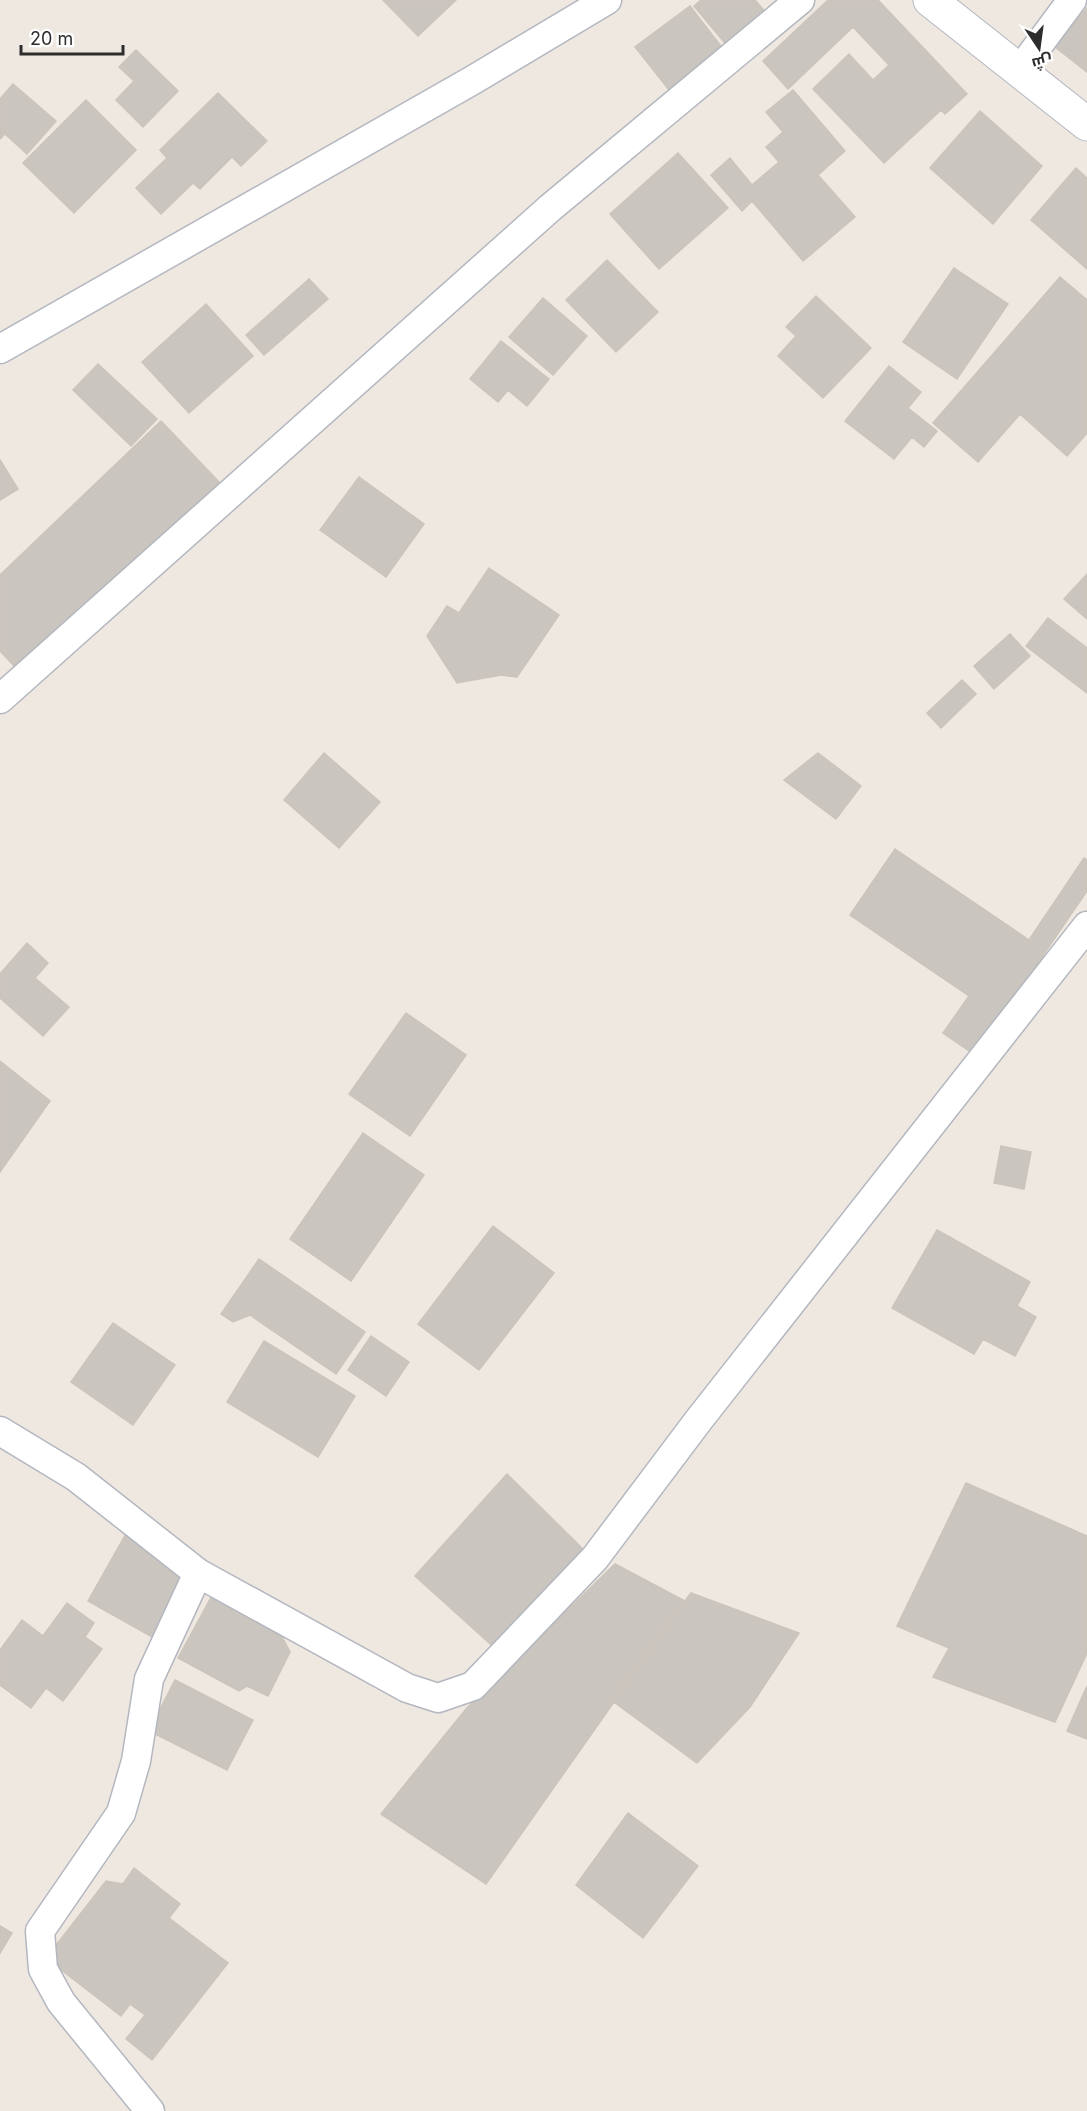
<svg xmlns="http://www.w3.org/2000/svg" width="1087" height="2111" font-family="Inter,Cairo,sans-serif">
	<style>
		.building { fill: #cac6bf; stroke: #cac4ba; stroke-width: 1.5 }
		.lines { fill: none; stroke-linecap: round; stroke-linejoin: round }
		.minor-casing { stroke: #b4b7c0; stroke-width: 31 }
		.tertiary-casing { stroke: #b4b7c0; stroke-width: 35 }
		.minor { stroke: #fff; stroke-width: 28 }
		.tertiary { stroke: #fff; stroke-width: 33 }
	</style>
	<rect width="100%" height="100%" fill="#eee8e1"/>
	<!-- building -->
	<path class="building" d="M383,0H456L418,36Z
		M701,0H755L768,15L729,48L694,6Z
		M828,0H878L967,94L945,114L941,110L884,163L813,89L849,54L873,80L889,65L853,27L788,89L763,61Z
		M690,6L727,54L673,95L635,47Z
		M1087,8V72L1055,47Z
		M136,50L178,91L143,127L116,100L134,81L119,67Z
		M13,84L56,121L27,154L5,134L0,139V99Z
		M793,90L845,151L818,175L855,217L803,261L752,201L742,211L711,175L730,158L752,185L779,162L766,147L783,132L766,112Z
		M218,93L267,141L241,166L232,157L200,189L193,183L161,214L136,188L167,158L160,150Z
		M86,100L136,150L74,213L23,163Z
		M980,111L1042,166L993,224L930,168Z
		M678,153L728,208L659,269L610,214Z
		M1076,168L1087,178V269L1031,220Z
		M607,260L658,312L616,352L566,300Z
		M954,268L1008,304L957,379L903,342Z
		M1060,277L1087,300V433L1067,456L1020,414L978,462L933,423Z
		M309,279L328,299L264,355L246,335Z
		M816,296L871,348L823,398L778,356L796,336L786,327Z
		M543,298L587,336L553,375L509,337Z
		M206,304L253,356L189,413L142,362Z
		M501,341L549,379L527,406L508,390L498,402L470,379Z
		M98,364L157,419L131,446L73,390Z
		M889,366L921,392L908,408L937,431L924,447L912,437L894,459L845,421Z
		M161,421L219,482L20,672L0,651V575Z
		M0,460L18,489L0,500Z
		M359,477L424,524L386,577L320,530Z
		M489,568L559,615L517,677L501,675L457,683L427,636L447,606L459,613Z
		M1087,574V619L1064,599Z
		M1048,618L1087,648V693L1026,646Z
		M1010,634L1030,656L994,689L974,666Z
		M962,680L976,694L941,728L927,713Z
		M324,753L380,802L339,848L284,800Z
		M818,753L861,786L836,819L784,780Z
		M895,849L1029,940L1084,858L1087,860V891L975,1055L943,1033L969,996L850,915Z
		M27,943L48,963L35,978L69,1007L43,1036L0,998V974Z
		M406,1013L466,1055L410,1136L349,1094Z
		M0,1061L50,1101L0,1172Z
		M363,1133L424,1175L351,1281L290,1239Z
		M1001,1146L1031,1152L1024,1189L994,1183Z
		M493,1226L554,1273L479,1370L418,1324Z
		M937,1230L1030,1282L1017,1306L1036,1317L1015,1356L983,1339L974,1354L892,1308Z
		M259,1259L365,1332L336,1374L250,1315L233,1322L221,1314Z
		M113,1323L175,1365L133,1425L71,1382Z
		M371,1336L409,1362L386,1396L348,1370Z
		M264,1341L355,1396L318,1457L227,1402Z
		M507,1474L590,1556L498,1651L415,1576Z
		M966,1483L1087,1536V1653L1055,1722L933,1677L949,1648L897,1626Z
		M127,1532L193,1569L154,1638L88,1601Z
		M615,1564L685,1601L486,1884L381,1814L466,1709Z
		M691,1593L799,1633L750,1707L697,1763L610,1699Z
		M213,1594L278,1629L290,1652L268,1696L247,1686L239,1691L178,1658Z
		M67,1603L94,1623L85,1637L102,1649L63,1701L46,1688L31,1708L0,1685V1650L22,1620L43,1636Z
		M175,1680L253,1720L227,1770L149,1731Z
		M1087,1686V1739L1067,1731Z
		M628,1813L698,1866L643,1938L576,1885Z
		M134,1868L180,1904L169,1918L228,1963L152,2060L126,2039L145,2015L130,2004L121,2016L46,1958L106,1881L123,1884Z
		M0,1926L12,1933L0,1953Z"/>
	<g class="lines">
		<!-- minor casing -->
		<g class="minor-casing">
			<path id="minor" d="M1020,70L1072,0
				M0,349L473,80L607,0
				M0,699L550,208L800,0
				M0,1431L76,1477L198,1573L407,1688L438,1698L473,1686L595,1558L698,1421L1087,926
				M150,2111L61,2002L43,1969L40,1931L121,1813L136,1761L149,1679L198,1573"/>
		</g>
		<!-- tertiary casing -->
		<g class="tertiary-casing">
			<path id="tertiary" d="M930,0L1087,124"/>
		</g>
		<!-- minor -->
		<use href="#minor" class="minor"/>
		<!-- tertiary -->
		<use href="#tertiary" class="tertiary"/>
	</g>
	<!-- north arrow -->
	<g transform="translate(1039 48) rotate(167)" stroke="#ffffff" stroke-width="4.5" paint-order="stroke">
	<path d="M0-4.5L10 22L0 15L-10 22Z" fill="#2d2d2d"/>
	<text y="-9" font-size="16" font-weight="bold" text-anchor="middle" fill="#2d2d2d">ش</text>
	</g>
	<!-- scale -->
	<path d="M21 45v9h102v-9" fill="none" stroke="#2d2d2d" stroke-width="3"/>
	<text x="30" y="45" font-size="18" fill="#2d2d2d" stroke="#ffffff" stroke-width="4.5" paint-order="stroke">20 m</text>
</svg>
